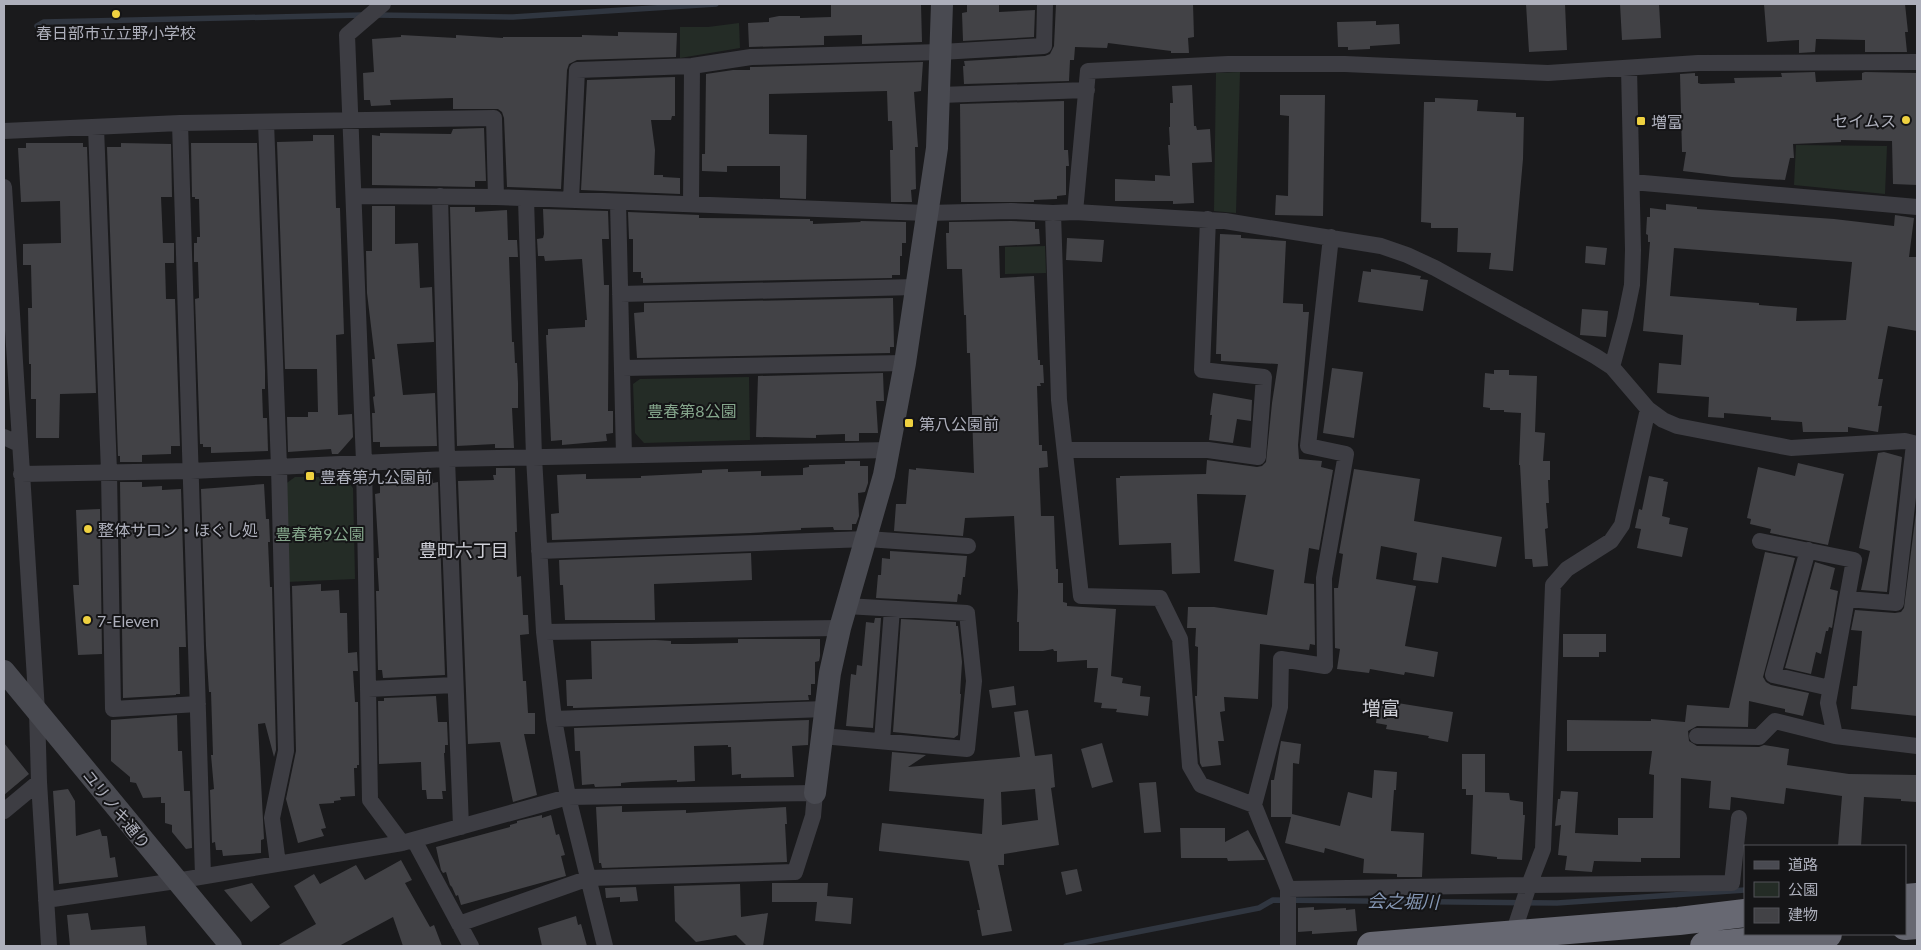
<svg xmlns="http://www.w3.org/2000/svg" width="1921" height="950" font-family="Lato,'Noto Sans JP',sans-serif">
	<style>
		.green { fill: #242c26 }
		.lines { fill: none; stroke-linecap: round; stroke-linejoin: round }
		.stream { stroke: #303640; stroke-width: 5.5 }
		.building { fill: #424246; fill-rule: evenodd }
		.street { stroke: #3d3d43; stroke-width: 16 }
		.secondary { stroke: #494a51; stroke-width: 22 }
		.highway { stroke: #676872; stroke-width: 28 }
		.poi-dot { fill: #efd140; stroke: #151517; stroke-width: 2 }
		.labels { text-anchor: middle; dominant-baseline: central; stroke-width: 4; stroke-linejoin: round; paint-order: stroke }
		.poi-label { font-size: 16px; fill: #adafbb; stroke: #151517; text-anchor: start }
		.park-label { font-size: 16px; fill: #85a68c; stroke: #151517 }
		.street-label { font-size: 16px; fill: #adafbb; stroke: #151517 }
		.neighbourhood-label { font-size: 18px; fill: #cecfd7; stroke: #151517 }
		.water-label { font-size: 18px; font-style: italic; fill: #8597b5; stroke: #151517 }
		.quarter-label { font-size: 19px; fill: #cecfd7; stroke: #151517 }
	</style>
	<rect width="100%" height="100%" fill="#1a1a1c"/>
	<!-- green -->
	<path class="green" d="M739,23L740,48L680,58V27H708Z
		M1240,72L1236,213L1214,211L1216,73Z
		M1796,145L1887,146L1885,194L1794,185Z
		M1045,246L1046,273L1005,274V247Z
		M749,377L750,440L644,443L635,433L633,384L640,379Z
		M295,477H343L353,488L355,579L286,582L284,485Z"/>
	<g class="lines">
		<!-- stream -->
		<path class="stream" d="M375,15L513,17L716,4
			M37,26L44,22L364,15
			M1066,946L1259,908L1273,900L1557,903L1745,890"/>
	</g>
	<!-- building -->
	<path class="building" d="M860,4H921L922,42L862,44V35L824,36V45L749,47L748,23L769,22V18L779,16H800V18L831,17V5Z
		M967,4H999V12L1035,10L1034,37L963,41L962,13L967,12Z
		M1056,4H1193L1194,37L1188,38L1189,53H1171V51L1108,43L1107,48L1075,47L1074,60H1070L1069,81L964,84L963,66H965L964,61L1045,56L1050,54L1054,46Z
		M1526,4H1565L1567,50L1529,52Z
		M1620,4H1659L1661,38L1622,40Z
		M1764,4H1905L1908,32H1905L1907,52H1865V40L1816,39L1815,52L1799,53V40L1767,42Z
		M1376,21V25L1399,24L1400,44L1370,46V49L1348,50V47H1338L1337,22Z
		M618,32L677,33L676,57L577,60L569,64L567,70L561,189L507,187L504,118L502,112L498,109H453V98L390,100L391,105L371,106L370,100H364L363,73L374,72L372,39L401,37V35L456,38V35L503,38V37H582V35L618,36Z
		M923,62L921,91L914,92L918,147H915L916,189L911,190L912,202H891L890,150H893L892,121H888L887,91L769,94V134L807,135L806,199L780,198V166H727V172L702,171V154H705L706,74L733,70H750V67H752Z
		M1815,72L1816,82L1862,80V73L1865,72L1917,73V185L1893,184L1892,141L1841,140V142L1793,144L1794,158H1790L1785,180L1732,177L1683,171L1686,152H1682L1680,74L1695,73V76H1698V83L1701,84L1735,83L1734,78L1782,77L1781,73Z
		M675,77V116H672L671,120H651L655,150L654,175H663V177L680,178V194L581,190L587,80Z
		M1192,85L1194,126H1196L1197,130L1210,129L1212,162L1192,163L1194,203L1173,204V201H1115V179L1155,181V175L1170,176L1168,145H1170L1169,127H1170V103H1173L1172,86Z
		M1280,95H1325L1323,216L1275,215L1276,195L1288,196L1289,116L1280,115Z
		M1435,98L1478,100L1477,111L1516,113V117H1524L1523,159L1513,271L1489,269L1491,253L1457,252L1458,228H1431V223L1421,222L1424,102H1435Z
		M1064,101V150H1068L1069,166H1066V195L1057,196V199L1034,200V202H961L960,104Z
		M484,128L486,181H475V187L372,185V135L380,136V133L451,134L453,129Z
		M313,135H334L336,208H340L344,334L336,335L338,415L352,414L353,437L338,454H332L331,449L288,452L287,417H308V412H318L317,369H285L277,142L313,141Z
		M26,143H83V147H87L96,393L60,394L59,438H36V399H31V364H29L28,308H32L31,265H23V244L61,243L60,201L21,202L18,148H26Z
		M121,143L171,144L172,197H161L163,243H174V263H165L166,299H175L180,446H171V454L142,455V462H120V456H118L107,147H121Z
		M191,143H257L265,370V389H262L263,418H267L268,451L211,453V447H203V444H200L195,299L199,298L198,262H194V243H197V237H200L199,199H195V197H192Z
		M1666,204L1697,207V209L1834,219L1894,226L1895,215L1914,218L1909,257H1917V331L1888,326L1878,379H1883L1878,406H1882L1878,432L1848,427V432H1803L1802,422L1771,420V417L1724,413V418L1708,417L1709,397L1657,393L1659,363L1681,365L1683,335L1643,331L1650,242H1648V235L1646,234L1647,217H1650V208L1666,210ZM1674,248L1852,262L1846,320L1796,321L1797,308L1759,305V303L1670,296Z
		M372,206H395V244L418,243L420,288L432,287L434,342L397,344L403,395L435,393L437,446L380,447V442H373L372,413H375L373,397L375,396L372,359H375L367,293L366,251H372Z
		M450,207H475V212L507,210L508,240H517L518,257H509L512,342H514L515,363H517L518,383V408H512L514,448H495V444L457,446Z
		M543,209L608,211L609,239H602L604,285H609L608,411H613V433L606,434L607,441L562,445V440L551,441L546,335H548V329L585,327V320H587L582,259L545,261L544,256H538L537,239L543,238L544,234Z
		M628,212L699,215V218L810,219V221H813V224L861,222L860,221L906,222V243H902V256H900V275H892V278L643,283V278H641V272H633V239H629Z
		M1011,221L1035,222V229H1039L1040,244L999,246L1000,278L1034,276L1038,360H1040V365H1043L1044,383H1040L1041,386H1037L1039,445H1042V451H1047L1048,467L1039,468L1041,516H1054L1056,569H1058V583H1063V602L1067,603V606L1116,609L1111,676L1123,678L1122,683L1141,686L1140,696L1150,697L1148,716L1116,712L1117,709L1101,708L1102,703L1094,702L1098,668H1087V660L1057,662V651H1054L1053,649L1043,651H1019V622H1017L1018,591L1014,516L965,518L963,536L894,531L896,504H906L909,469L916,470V468L974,473L970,353H967L966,315H964L962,269H947L946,233H949V222Z
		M1220,234L1241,235V238L1286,241L1283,303L1303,304V312H1309L1298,445L1299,459L1322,461L1321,467L1333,470L1319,550L1309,548L1304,583L1314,584L1315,645L1310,644L1309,650L1260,644L1258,699L1224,697L1225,711L1220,712L1224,741H1218L1221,765L1202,767L1200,763L1195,696H1197L1198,647L1195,646L1196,628H1187L1188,607H1214L1267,615L1274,570L1234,561L1246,495L1197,494L1200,573L1172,574L1171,543L1119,545L1116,478H1120V476L1206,474L1207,460L1257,467L1262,466L1266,462L1272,403L1278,364L1221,361V354H1216Z
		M1067,238L1104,240L1102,262L1066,260Z
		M1586,246L1607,248L1605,265L1585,263Z
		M1371,269L1421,276L1420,279L1428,280L1423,311L1358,302L1363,271L1371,272Z
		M893,298L894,347H890V353L637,358L634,313L644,312V303Z
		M1582,309L1608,311L1606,337L1580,335Z
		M1332,368L1363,372L1354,438L1323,433Z
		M1494,370H1509V375L1537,376L1535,432L1545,433L1543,461H1550V480H1548L1549,503H1546L1548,528L1545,529L1548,566L1533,567L1532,559H1525L1520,465H1519L1521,413L1504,412V410H1490V408L1483,407L1485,373L1494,374Z
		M883,373L884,401H876L878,433H859V441H845V434L816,435V438L756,437L758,376Z
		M1213,393L1252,400L1251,421L1237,419L1233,443L1209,440L1212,415H1210Z
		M1884,452L1902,457L1887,592L1861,590L1870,551L1859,548L1878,453Z
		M845,461H860V466H868V483L865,492L858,493L859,516L856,524H852V530H834L833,527L801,528V530L750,533L552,540L551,514L559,513L557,475L586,474V479L641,478V476L702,473V470L728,469V472L761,471V476L803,475V468L809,467V465L845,464Z
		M1798,463L1844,474L1828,545L1770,533L1771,529L1750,524L1751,519L1747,518L1758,467L1795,476Z
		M496,468H515L517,532H515L517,577L521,576L523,615H528L529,634L520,635L523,681H526L528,713H535V734H524L537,795L513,802L500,742L468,744L458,481L494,480L493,475H496Z
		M1354,469L1420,479L1414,521L1502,537L1496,567L1442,557L1438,583L1413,580L1417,553L1381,546L1376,579L1416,586L1405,646L1438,652L1434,677L1405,672L1404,675L1370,669L1369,673L1337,669L1340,649L1335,648L1334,588H1338L1343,554L1339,553Z
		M1649,476L1664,479L1663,481L1668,482L1662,516L1670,518L1669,524L1688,528L1682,557L1637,548L1641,529L1635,528L1639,509L1642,510Z
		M399,478L400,479L432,478L433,483L438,482L445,675L383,678L382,670H378L376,591H379L377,558H379L375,494L380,493V479Z
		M120,482H142V487L162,486V490L181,489L186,647H179L180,694H176V695L123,698Z
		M264,484L266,519H269L270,542H268L270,587H272L276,750L274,757L265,723L258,724L264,839L261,840V853L223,856L222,850H216L215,842L212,843L210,790L214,789L211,755H213L211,692H209L206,646L201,489Z
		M1917,504V716L1851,709L1853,686H1857L1862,631L1851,630L1855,610L1895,613L1901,612L1904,608Z
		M100,509L102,654L78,655L73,585H79L76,510Z
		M890,551L967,556L965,577H963L961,595L958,594L957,602L876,598L878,575H881L882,558L890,559Z
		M1765,552L1795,558L1763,677L1766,682L1771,685L1809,693L1803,716L1785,712V709L1749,701L1748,727L1697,726L1688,731L1689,741L1697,746L1759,747L1764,745L1789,749L1787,765L1849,774L1917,775V802L1901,801V799L1864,797L1861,846H1838L1842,796L1786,788L1784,804L1731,797L1730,810L1709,808L1711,781L1681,778L1680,858H1641V862L1594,861L1592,872L1565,870L1567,856L1558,855L1561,825L1555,826L1558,799H1560L1561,791L1578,792L1575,833L1618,835V818H1653L1654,775L1649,774L1652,751H1567V720L1651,721V719L1685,722L1687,705L1729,708Z
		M751,553L752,580L654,584L655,620H565L563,585H560L559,560Z
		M1815,562L1835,568L1830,589L1838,591L1832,628L1829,627L1828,631H1826L1821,654L1816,652L1811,674L1785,668Z
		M321,584V591L339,590L340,613H347L348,653L357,652L358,671H353L355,702H358L359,765H357V768H354L355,796L340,797L341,800L334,801V803L319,804L326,828L321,829L324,836L298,843L286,799L296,751L292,586Z
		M875,618H881L873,728L846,726L851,674L856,675L857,665L862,666L866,622L874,623Z
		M901,619L956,622V626H958L962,662L960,694H961L958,735L954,738L893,732Z
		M1563,634H1606V652H1599V657H1563Z
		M738,639H820V656L819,661L815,662V684H811V695H808L809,700L573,708V706H567L566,680L592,679L591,641L656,640L671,641V644H689L738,643Z
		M1014,686L1016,705L992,708L989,690Z
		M436,696L438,722H447L448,745H445V753H444L446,791H442L443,799H427L426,790H422L421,762L379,764L378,701H384V698Z
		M1379,700L1453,712L1448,742L1428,738L1429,736L1386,729L1387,725L1376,723Z
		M1028,710L1035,756L1052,754L1055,787L1051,788L1059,845L1004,854V865H998L1012,931L982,936L977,910H980L969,861L879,851V848L882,823L982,834L984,799L889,791L892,752L926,755L908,767L1020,757L1014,712ZM1035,789L1038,820L1002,825L1001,792Z
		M177,715L178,751H182L184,791H190L192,848L186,849L172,832V825L165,823V803H161V797L143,798L136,783L130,782V777L111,761V720Z
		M809,720L808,745L792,746L794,777L741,778V774L732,775L731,747H728V745L694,746L695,781L677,782V780L631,782L621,783V786L595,787L594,784L582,785L580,751H575L574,728Z
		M1281,741L1301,744L1299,764L1293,763L1292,814L1340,826L1348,792L1372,798L1374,770L1397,772L1396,790H1394L1391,831L1424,833L1422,877H1397V874L1363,873L1364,859L1325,848L1324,853L1285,843L1291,817H1271V780H1274Z
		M4,743L29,774L4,795Z
		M1102,743L1113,782L1092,788L1081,749Z
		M1462,754H1485V792L1509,793L1510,800L1523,802V815H1525L1522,860L1497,859V857L1471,854L1473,795H1466V789H1462Z
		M1156,782L1161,832L1144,833L1139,783Z
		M68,789L75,801L76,836L100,829L102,836H107L110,858L115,857L118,877L59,884L53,791Z
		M622,806V812L686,810V813L786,807L787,824H785L787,862L602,868L601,863H599L596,807Z
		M542,815V818L551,815L556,835L559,834L565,855L561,856L566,876L461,905L458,895L456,896L452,887L450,885L446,872L443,873L441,870L436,847L510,827V825L517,823V821Z
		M1180,828H1225V842L1248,830L1265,860L1228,861L1227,858H1181Z
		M401,860L412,880L405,883L430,927L434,925L442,946H403L393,917L339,946H277L316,924L294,886L314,874L320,884L356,865L365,880Z
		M1077,869L1082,891L1066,895L1061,872Z
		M252,883L270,907L251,922L224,890Z
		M772,883H828L827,896L853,898L851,924L815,921L817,902H772Z
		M740,884L741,917L768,913L763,946H747L736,935L696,942L675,921L674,886Z
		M636,887L638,901L620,902V897L606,898L605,888Z
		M1314,907V910L1346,908V910L1355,909L1357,931L1312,934V931L1298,932V908Z
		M88,913L91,930L145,926L147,946H70L67,915Z
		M576,916L578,925L581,924L587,946H542L538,928Z"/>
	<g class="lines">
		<!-- street -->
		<path class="street" d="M383,4L347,35L364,462L370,800L402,843
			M940,95L1087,90
			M266,122L279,467L286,751L272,818L278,864
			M180,123L203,876
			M96,127L109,472L113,709L198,704
			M4,131L180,123L494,118L496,197
			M1632,182L1917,207
			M4,187L37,711L39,782L49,946
			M354,196L496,197L927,213L1011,211L1053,213L1075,212L1225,221L1381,246L1407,255L1435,268L1595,356L1612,367L1648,409L1663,420L1677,426L1791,448L1905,441L1917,444
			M440,196L447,459L461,827
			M526,199L534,457L544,632L554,719L568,797L605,946
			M571,200L577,70L692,66L751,57L941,52L1044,46L1045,4
			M618,202L624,455
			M691,204L692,66
			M1075,212L1088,71L1228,64H1345L1548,73L1698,63L1917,62
			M1053,213L1059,400L1081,596L1160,598L1180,639L1190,766L1201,785L1254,805L1288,889V946
			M620,294L916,287
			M1612,367L1625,319L1632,285L1633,250L1629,68
			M622,368L905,363
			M4,437L19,444
			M1065,450H1208L1258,457L1264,377L1202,370L1208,219
			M21,474L191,471L447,459L890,450
			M1760,541L1854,560L1828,703L1835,736
			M1808,550L1773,675L1830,688
			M539,551L867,539L968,546
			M1847,599L1896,603L1914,444
			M544,632L840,628
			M368,689L455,685
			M554,719L825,709
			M822,736L967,749L974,681L967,613L846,606
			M1697,736L1759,737L1775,721L1835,736L1917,746
			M882,741L892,609
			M1254,805L1280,707L1281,659L1325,666L1324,578L1346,454L1308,446L1331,237
			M4,811L39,782
			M414,840L471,946
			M1288,889L1529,885L1543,849L1553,585L1567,569L1611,541L1622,525L1648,409
			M46,900L176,881L402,843L568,797L815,793L813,816L795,872L589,878L459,924
			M1513,934L1529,885L1732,883L1739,818"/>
		<!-- secondary -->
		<path class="secondary" d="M4,671L231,946
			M815,793L830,673L840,628L884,475L905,363L937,148L942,4"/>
		<!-- highway -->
		<path class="highway" d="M1905,898L1917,897
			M1905,926L1917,925
			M1371,946L1679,921L1745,913
			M1704,946L1828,934"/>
	</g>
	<!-- markers -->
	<g class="poi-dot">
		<circle cx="116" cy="14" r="5"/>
		<circle cx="1906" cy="120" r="5"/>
		<rect x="1636" y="116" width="10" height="10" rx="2.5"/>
		<rect x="904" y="418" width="10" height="10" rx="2.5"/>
		<rect x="305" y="471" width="10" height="10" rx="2.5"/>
		<circle cx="88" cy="529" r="5"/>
		<circle cx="87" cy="620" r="5"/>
	</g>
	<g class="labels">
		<!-- poi labels -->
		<g class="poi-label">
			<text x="116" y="32" text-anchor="middle">春日部市立立野小学校</text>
			<text x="1896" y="120" text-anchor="end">セイムス</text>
			<text x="1651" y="121">増富</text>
			<text x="919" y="423">第八公園前</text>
			<text x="320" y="476">豊春第九公園前</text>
			<text x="98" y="529">整体サロン・ほぐし処</text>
			<text x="97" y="620">7-Eleven</text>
		</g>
		<!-- park labels -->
		<g class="park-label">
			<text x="692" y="410">豊春第8公園</text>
			<text x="320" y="533">豊春第9公園</text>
		</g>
		<!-- street labels -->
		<g class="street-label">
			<text transform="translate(117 809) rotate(51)">ユリノキ通り</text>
		</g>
		<!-- neighbourhood labels -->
		<g class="neighbourhood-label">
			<text x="464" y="550">豊町六丁目</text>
		</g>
		<!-- water labels -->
		<g class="water-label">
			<text transform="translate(1403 901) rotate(1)">会之堀川</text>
		</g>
		<!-- quarter labels -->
		<g class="quarter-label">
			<text x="1381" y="707">増富</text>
		</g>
	</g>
	<!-- border -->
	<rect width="1921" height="950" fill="none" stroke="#adafbb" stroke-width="10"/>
	<!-- legend -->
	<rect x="1744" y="845" width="162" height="90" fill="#151517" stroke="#525359"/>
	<rect x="1754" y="861" width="25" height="8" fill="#494a51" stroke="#525359"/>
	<text x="1788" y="870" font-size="15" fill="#adafbb">道路</text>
	<rect x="1754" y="882" width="25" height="15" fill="#242c26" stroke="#525359"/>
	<text x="1788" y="895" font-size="15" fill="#adafbb">公園</text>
	<rect x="1754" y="908" width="25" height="15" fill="#424246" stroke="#525359"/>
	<text x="1788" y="920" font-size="15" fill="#adafbb">建物</text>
</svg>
